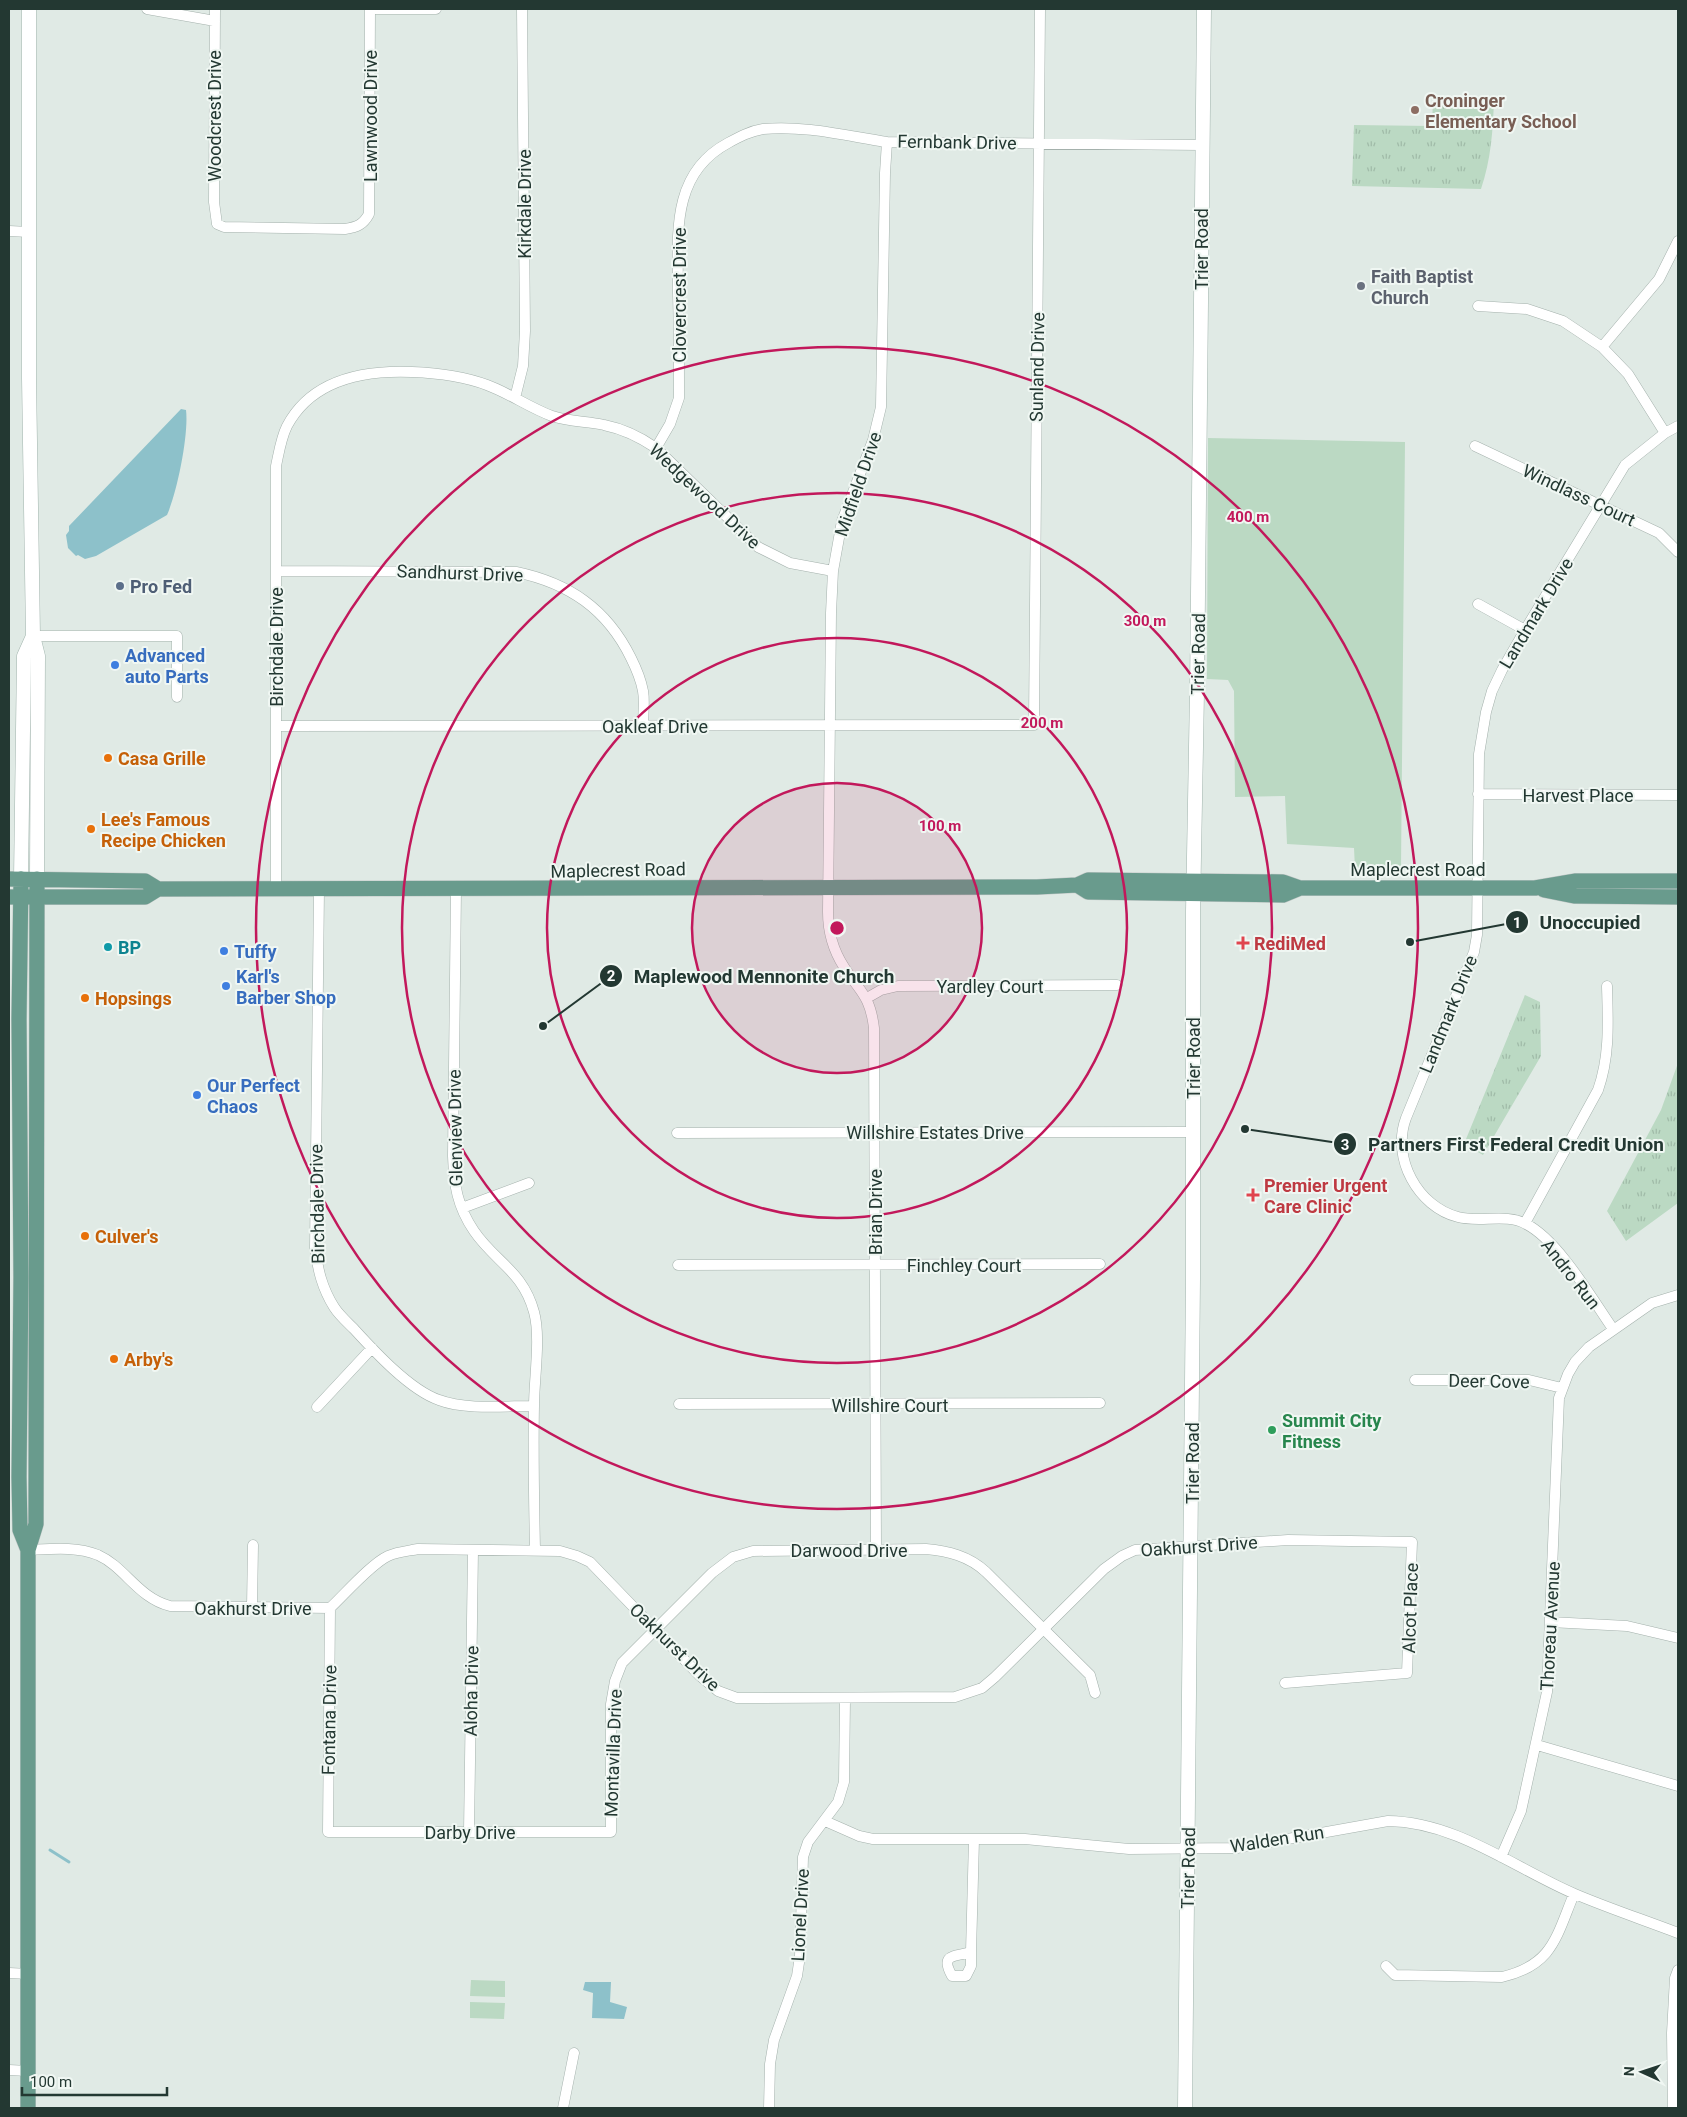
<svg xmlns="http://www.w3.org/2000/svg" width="1687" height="2117" font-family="Roboto,sans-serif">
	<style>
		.park { fill: url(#park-tufts) }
		.pitch { fill: #bbd9c3 }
		.water { fill: #8dc1ca }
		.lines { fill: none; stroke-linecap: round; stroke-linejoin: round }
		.stream { stroke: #8dc1ca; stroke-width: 3 }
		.street-casing { stroke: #a4b1ac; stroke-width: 11 }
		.secondary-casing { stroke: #a1b4ad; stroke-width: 15 }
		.primary-casing { stroke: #c1c7c6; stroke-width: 16 }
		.street { stroke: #fff; stroke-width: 10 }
		.secondary { stroke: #fff; stroke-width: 14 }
		.primary { stroke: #699b8d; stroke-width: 15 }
		.ring { fill: none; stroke: #c2185b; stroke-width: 2.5 }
		.education-dot { fill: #8d6e63; stroke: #f0f7f3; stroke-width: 2 }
		.worship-dot { fill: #6b7280; stroke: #f0f7f3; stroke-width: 2 }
		.service-dot { fill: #5c6f8a; stroke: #f0f7f3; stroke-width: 2 }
		.shop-dot { fill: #3f7fe0; stroke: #f0f7f3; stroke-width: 2 }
		.food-dot { fill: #e8710a; stroke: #f0f7f3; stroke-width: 2 }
		.health-dot { fill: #e0444e; stroke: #f0f7f3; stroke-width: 2 }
		.culture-dot { fill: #0f9aa8; stroke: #f0f7f3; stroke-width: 2 }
		.leisure-dot { fill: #2e9e5b; stroke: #f0f7f3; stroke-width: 2 }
		.labels { text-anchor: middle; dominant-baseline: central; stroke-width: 4; stroke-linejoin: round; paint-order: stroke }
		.education-label { font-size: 18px; font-weight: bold; fill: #785e54; stroke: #f0f7f3; text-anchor: start }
		.street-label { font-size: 18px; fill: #233832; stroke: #f0f7f3 }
		.worship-label { font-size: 18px; font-weight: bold; fill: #5b616d; stroke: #f0f7f3; text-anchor: start }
		.service-label { font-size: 18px; font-weight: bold; fill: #4e5e75; stroke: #f0f7f3; text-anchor: start }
		.shop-label { font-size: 18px; font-weight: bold; fill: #366cbe; stroke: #f0f7f3; text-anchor: start }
		.food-label { font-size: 18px; font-weight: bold; fill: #c56008; stroke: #f0f7f3; text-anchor: start }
		.health-label { font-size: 18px; font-weight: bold; fill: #be3a42; stroke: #f0f7f3; text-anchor: start }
		.culture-label { font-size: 18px; font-weight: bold; fill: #0d838f; stroke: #f0f7f3; text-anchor: start }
		.leisure-label { font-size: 18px; font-weight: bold; fill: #27864d; stroke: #f0f7f3; text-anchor: start }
		.centre { fill: #c2185b; stroke: #f0f7f3; stroke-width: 2.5 }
		.ring-label { font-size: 15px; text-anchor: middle; font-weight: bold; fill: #c2185b; stroke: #f0f7f3; stroke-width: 4; stroke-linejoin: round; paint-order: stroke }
		.leader { fill: none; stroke: #233832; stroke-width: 2 }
		.callout-dot { fill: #233832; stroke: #f0f7f3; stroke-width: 2 }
		.mark-label { font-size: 15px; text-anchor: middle; font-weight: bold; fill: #fff }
		.callout-label { font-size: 19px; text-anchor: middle; font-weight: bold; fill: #233832; stroke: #f0f7f3; stroke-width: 4; stroke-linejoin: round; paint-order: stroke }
	</style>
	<defs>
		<pattern id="park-tufts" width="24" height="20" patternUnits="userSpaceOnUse" patternTransform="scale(1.25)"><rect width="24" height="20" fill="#bbd9c3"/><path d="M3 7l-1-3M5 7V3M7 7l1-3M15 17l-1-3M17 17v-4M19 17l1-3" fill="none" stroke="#a0bba8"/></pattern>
	</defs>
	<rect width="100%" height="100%" fill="#e0eae5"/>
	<!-- park -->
	<path class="park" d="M1433,98L1494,99C1493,130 1491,160 1481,189L1352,186L1354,125L1432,126Z
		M1525,995L1540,1002L1541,1056L1483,1155L1464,1144Z
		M1678,1056V1203L1626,1241L1607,1211L1661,1110L1678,1063Z"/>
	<!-- pitch -->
	<path class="pitch" d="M1208,438L1405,442L1401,868L1355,869L1354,848L1287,844L1285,796L1235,797L1234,691L1228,680L1207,679Z
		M471,1980L505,1981V1997L470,1996Z
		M470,2002L505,2003L504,2019L470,2018Z"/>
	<!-- water -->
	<path class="water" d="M181,409L186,410C189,434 177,493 167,515L96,556L85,559L78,555L76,556L68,548L66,535L69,531V526Z
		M585,1982H611L610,2002L627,2007L624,2019L592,2018L593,1993L583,1990Z"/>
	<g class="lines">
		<!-- stream -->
		<path class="stream" d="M50,1850L69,1862"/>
		<!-- street casing -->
		<g class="street-casing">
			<path id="street" d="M147,9L215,21
				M215,9L214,202L217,224L224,227L345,229C357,227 363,225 369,214L370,9
				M370,9H436
				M9,231L29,232
				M1478,306L1527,309L1563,321L1602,347L1628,374L1665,433
				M1602,347L1659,279L1678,241
				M515,398L523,366L525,331L522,9
				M1475,446L1659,533L1678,552
				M656,448L670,424L679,398C679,362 679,327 678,292C678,236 670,174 728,143C739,137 750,131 763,129C804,125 847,136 887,142L1202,145
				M276,571L516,572C569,583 607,609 631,658C636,668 641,680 643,691C645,702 643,714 643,725
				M1478,604L1525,630
				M33,636H177V697
				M276,726L1034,725L1040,9
				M1478,794L1678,795
				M276,889V466C279,452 281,438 287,426C312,379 364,370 412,372C438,373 463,376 487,385C509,393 530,408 552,416C569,422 587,421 604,425C624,429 640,437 656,448L758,547L790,563L833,571
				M319,889L315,1249C318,1270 322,1288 334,1307C339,1315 347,1322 354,1329C375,1352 410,1390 439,1400C465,1410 505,1406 534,1406
				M456,889L453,1156C454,1185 457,1206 474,1231C495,1262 523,1271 534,1312C541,1337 534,1379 534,1406C533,1454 534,1502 535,1550
				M867,998L881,990L898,986L1117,985
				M677,1133L1192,1132
				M462,1208L529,1183
				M1525,1223L1598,1090C1610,1056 1608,1022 1607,986
				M678,1265L1100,1264
				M1613,1329C1592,1299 1559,1241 1526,1224C1506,1213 1480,1223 1458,1217C1418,1207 1391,1158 1406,1118L1474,952L1477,935L1479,754L1486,712L1492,691L1502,670L1525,630L1625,465L1665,433L1678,426
				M1415,1380H1529L1562,1388
				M679,1404L1100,1403
				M317,1407L372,1348
				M28,1550C51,1549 76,1546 98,1555C125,1567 138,1598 170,1606L330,1608C345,1594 371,1564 388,1556C397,1552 408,1551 418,1549L560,1551L577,1556L590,1562L699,1675L718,1691L737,1698L955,1697L982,1688L995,1677L1104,1569L1122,1556L1135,1550L1288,1540L1412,1542L1407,1673L1285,1683
				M876,1550L874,1028C870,995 860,992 844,967C833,950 828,932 828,912L831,613L833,571L842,521L873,440L881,407L885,173L887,142
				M252,1607L253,1545
				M330,1608L328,1832H611V1704L615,1681L622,1663L712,1573L733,1557L753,1551L926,1549C948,1551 969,1556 986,1572L1090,1675L1095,1693
				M1550,1622L1627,1626L1678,1638
				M1537,1745L1678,1786
				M825,1821L859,1836L873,1839H1025L1129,1849L1237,1848L1388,1821C1457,1822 1514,1868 1575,1894C1608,1908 1644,1920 1678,1933
				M469,1832L473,1550
				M1501,1857L1521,1811L1547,1692L1559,1398L1568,1374L1575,1362L1589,1347L1652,1303L1678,1295
				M971,1952V1966L966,1976H952C939,1953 956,1957 971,1952L974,1839
				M1386,1966L1395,1975L1502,1977C1553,1965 1556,1937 1574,1894
				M9,1973L29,1974
				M9,2070L28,2071
				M563,2108L574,2053
				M769,2108L770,2064L774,2040L797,1976L800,1956L803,1857L808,1842L838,1802L844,1782L845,1699
				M1673,2108L1672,2033L1675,1978L1678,1970"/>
		</g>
		<!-- secondary casing -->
		<g class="secondary-casing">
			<path id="secondary" d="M29,9V378L33,636L38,656L37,879
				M21,879L24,656L33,636
				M1185,2108L1193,1279V911L1197,692L1204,9"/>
		</g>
		<!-- primary casing -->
		<g class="primary-casing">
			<path id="primary" d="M9,879L145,881L158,889L1037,887L1077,885L1088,880L1283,882L1300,888
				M21,879L19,1019L21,1277L19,1477L20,1530L28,1550
				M1077,885L1088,892L1283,895L1300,888H1535L1576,881H1678
				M1544,890L1574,896L1678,897
				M9,897H145L158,889
				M28,2108V1550L36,1524L37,879"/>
		</g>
		<!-- street -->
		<use href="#street" class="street"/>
		<!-- secondary -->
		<use href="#secondary" class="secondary"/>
		<!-- primary -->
		<use href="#primary" class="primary"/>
	</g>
	<!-- distance rings -->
	<circle cx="837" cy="928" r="145" fill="#c2185b" fill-opacity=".12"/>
	<g class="ring">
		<circle cx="837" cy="928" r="145"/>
		<circle cx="837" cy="928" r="290"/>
		<circle cx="837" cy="928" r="435"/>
		<circle cx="837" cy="928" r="581"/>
	</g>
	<!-- markers -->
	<circle class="education-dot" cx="1415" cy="110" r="5"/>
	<circle class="worship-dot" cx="1361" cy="286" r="5"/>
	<circle class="service-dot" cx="120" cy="586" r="5"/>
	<g class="shop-dot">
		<circle cx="115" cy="665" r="5"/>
		<circle cx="224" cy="951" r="5"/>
		<circle cx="226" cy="986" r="5"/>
		<circle cx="197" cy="1095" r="5"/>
	</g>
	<g class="food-dot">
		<circle cx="108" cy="758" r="5"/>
		<circle cx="91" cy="829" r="5"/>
		<circle cx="85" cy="998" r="5"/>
		<circle cx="85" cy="1236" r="5"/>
		<circle cx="114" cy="1359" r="5"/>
	</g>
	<g class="health-dot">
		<path d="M1240.5 935.5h5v5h5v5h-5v5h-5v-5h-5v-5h5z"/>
		<path d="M1250.5 1187.5h5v5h5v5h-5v5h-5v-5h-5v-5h5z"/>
	</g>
	<circle class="culture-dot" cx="108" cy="947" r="5"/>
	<circle class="leisure-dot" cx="1272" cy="1430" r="5"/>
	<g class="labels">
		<!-- education labels -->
		<g class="education-label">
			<text x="1425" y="100">Croninger<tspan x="1425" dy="21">Elementary School</tspan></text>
		</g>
		<!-- street labels -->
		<g class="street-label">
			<text transform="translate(214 116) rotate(-90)">Woodcrest Drive</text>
			<text transform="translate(370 116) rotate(-90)">Lawnwood Drive</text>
			<text transform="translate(957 142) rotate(1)">Fernbank Drive</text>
			<text transform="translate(524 204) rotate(-90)">Kirkdale Drive</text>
			<text transform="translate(1201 249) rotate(-90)">Trier Road</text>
			<text transform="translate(679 295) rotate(-90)">Clovercrest Drive</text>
			<text transform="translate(1037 367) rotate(-89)">Sunland Drive</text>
			<text transform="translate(858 484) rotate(-71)">Midfield Drive</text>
			<text transform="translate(1579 495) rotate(25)">Windlass Court</text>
			<text transform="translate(705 496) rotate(43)">Wedgewood Drive</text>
			<text transform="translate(460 573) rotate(2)">Sandhurst Drive</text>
			<text transform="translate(1536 613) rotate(-59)">Landmark Drive</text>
			<text transform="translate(276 647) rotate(-90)">Birchdale Drive</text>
			<text transform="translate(1198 654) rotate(-89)">Trier Road</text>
			<text x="655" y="726">Oakleaf Drive</text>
			<text x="1578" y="795">Harvest Place</text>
			<text x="1418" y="869">Maplecrest Road</text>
			<text transform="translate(618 870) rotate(-1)">Maplecrest Road</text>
			<text x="990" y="986">Yardley Court</text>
			<text transform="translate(1448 1014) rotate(-68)">Landmark Drive</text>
			<text transform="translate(1193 1058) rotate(-90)">Trier Road</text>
			<text transform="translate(455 1128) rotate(-91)">Glenview Drive</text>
			<text x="935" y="1132">Willshire Estates Drive</text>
			<text transform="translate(317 1204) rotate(-91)">Birchdale Drive</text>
			<text transform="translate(875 1212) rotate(-90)">Brian Drive</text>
			<text x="964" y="1265">Finchley Court</text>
			<text transform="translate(1571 1274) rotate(52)">Andro Run</text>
			<text transform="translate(1489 1381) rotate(1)">Deer Cove</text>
			<text x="890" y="1405">Willshire Court</text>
			<text transform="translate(1192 1463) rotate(-90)">Trier Road</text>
			<text transform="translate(1199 1546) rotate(-4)">Oakhurst Drive</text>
			<text x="849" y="1550">Darwood Drive</text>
			<text x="253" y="1608">Oakhurst Drive</text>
			<text transform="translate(1410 1608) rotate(-88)">Alcot Place</text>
			<text transform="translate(1550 1626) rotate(-87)">Thoreau Avenue</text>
			<text transform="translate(675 1647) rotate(44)">Oakhurst Drive</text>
			<text transform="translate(471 1691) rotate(-89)">Aloha Drive</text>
			<text transform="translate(329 1720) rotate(-89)">Fontana Drive</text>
			<text transform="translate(613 1753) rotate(-88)">Montavilla Drive</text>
			<text x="470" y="1832">Darby Drive</text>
			<text transform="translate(1277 1839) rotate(-9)">Walden Run</text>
			<text transform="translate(1188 1868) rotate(-89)">Trier Road</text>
			<text transform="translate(800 1915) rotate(-87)">Lionel Drive</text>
		</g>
		<!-- worship labels -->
		<g class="worship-label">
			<text x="1371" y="276">Faith Baptist<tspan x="1371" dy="21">Church</tspan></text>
		</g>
		<!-- service labels -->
		<g class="service-label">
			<text x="130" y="586">Pro Fed</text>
		</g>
		<!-- shop labels -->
		<g class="shop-label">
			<text x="125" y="655">Advanced<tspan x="125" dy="21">auto Parts</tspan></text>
			<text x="234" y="951">Tuffy</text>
			<text x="236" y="976">Karl's<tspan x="236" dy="21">Barber Shop</tspan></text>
			<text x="207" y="1085">Our Perfect<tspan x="207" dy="21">Chaos</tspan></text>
		</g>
		<!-- food labels -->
		<g class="food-label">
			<text x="118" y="758">Casa Grille</text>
			<text x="101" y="819">Lee's Famous<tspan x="101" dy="21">Recipe Chicken</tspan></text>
			<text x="95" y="998">Hopsings</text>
			<text x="95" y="1236">Culver's</text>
			<text x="124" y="1359">Arby's</text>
		</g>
		<!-- health labels -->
		<g class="health-label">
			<text x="1254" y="943">RediMed</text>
			<text x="1264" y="1185">Premier Urgent<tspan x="1264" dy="21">Care Clinic</tspan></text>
		</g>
		<!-- culture labels -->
		<g class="culture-label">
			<text x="118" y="947">BP</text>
		</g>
		<!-- leisure labels -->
		<g class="leisure-label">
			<text x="1282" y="1420">Summit City<tspan x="1282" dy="21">Fitness</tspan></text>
		</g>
	</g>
	<circle cx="837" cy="928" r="8" class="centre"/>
	<g class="ring-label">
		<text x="1248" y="522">400 m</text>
		<text x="1145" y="626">300 m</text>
		<text x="1042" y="728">200 m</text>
		<text x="940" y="831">100 m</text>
	</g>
	<!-- callouts -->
	<path class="leader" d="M1410 942L1517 922M543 1026L611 976M1245 1129L1345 1144"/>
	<g class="callout-dot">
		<circle cx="1410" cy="942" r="5"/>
		<circle cx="543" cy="1026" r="5"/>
		<circle cx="1245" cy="1129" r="5"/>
		<circle cx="1517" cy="922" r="12"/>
		<circle cx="611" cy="976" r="12"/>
		<circle cx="1345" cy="1144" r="12"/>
	</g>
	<g class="mark-label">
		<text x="1517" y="928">1</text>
		<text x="611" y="981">2</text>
		<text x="1345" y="1150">3</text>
	</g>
	<g class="callout-label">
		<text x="1590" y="929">Unoccupied</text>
		<text x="764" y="983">Maplewood Mennonite Church</text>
		<text x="1516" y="1151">Partners First Federal Credit Union</text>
	</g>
	<!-- border -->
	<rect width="1687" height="2117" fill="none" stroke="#233832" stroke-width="20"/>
	<!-- north arrow -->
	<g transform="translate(1642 2072) rotate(273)" stroke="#f0f7f3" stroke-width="4" paint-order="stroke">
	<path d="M0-4L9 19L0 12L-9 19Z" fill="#233832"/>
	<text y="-8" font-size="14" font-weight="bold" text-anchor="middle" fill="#233832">N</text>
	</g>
	<!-- scale -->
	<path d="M22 2087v8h145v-8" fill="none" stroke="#233832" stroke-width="2.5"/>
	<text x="30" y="2087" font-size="15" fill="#233832" stroke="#f0f7f3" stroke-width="4" paint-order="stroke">100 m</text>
</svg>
